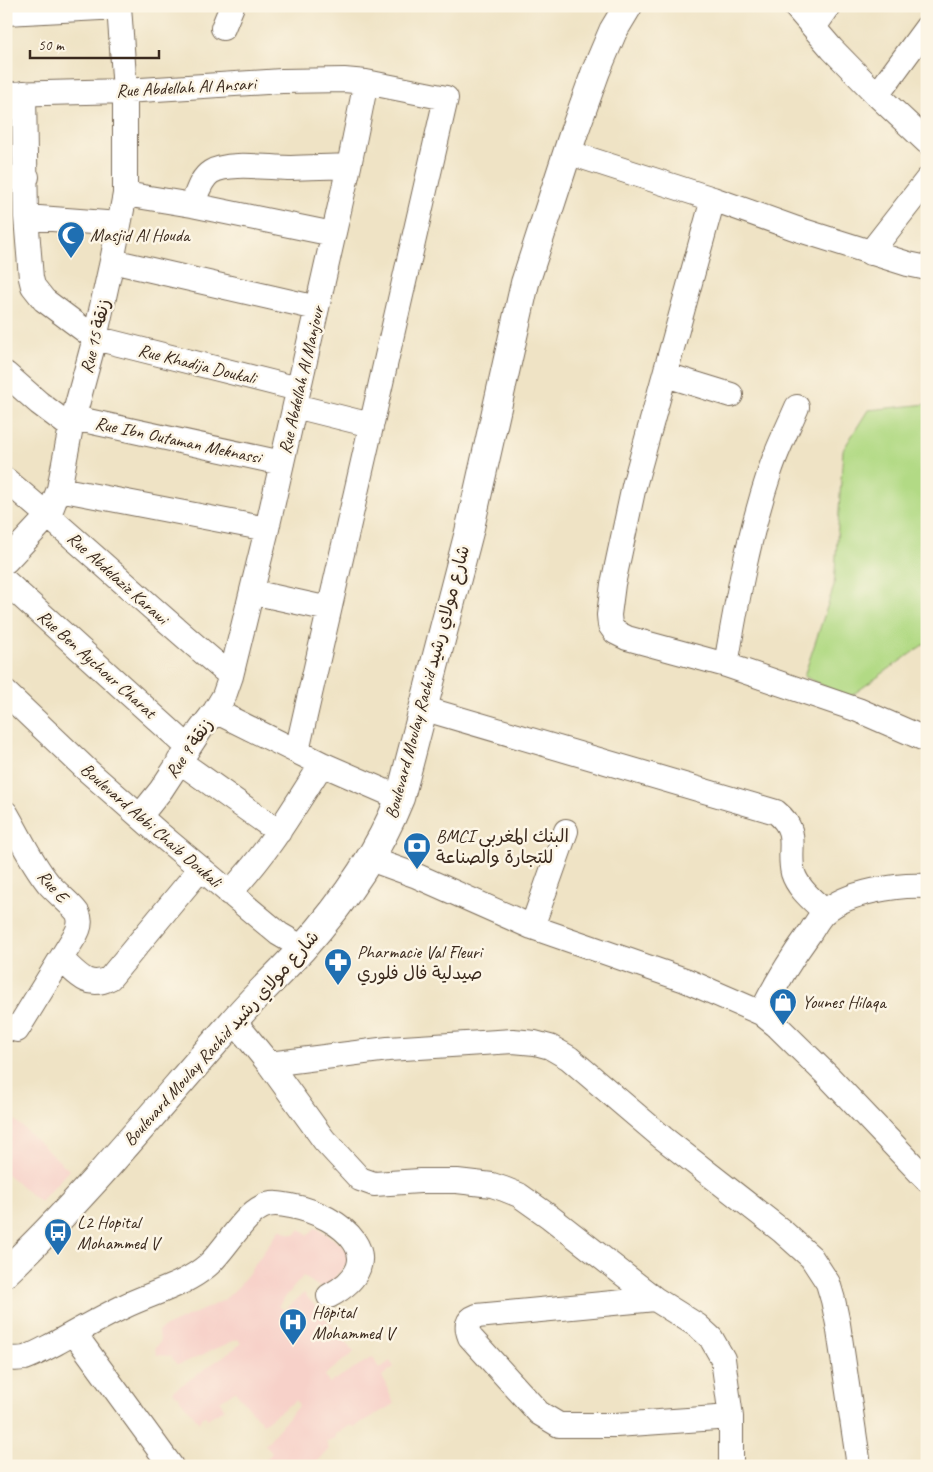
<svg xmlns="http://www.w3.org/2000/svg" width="933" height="1472" font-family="Caveat,'Playpen Sans Arabic',sans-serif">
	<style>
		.built { fill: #f7d1c9 }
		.green { fill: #b2da85; stroke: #768252 }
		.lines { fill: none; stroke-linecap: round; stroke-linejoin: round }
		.minor-casing { stroke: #7a6b58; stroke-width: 26 }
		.major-casing { stroke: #7a6b58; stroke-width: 30 }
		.minor { stroke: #fff; stroke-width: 24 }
		.major { stroke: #fff; stroke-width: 28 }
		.labels { text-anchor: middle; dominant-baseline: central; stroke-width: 5; stroke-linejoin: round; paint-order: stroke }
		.street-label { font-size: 18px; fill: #3b2a1e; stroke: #fcf5e5 }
		.poi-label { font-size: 18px; fill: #3b2a1e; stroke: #fcf5e5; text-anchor: start }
	</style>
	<rect width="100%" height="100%" fill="#fcf5e5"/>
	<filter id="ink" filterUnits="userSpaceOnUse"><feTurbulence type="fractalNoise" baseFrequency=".02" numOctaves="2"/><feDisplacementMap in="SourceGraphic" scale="10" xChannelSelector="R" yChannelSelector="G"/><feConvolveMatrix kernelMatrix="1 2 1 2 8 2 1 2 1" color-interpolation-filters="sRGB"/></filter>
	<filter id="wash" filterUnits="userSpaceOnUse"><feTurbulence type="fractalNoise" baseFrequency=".0096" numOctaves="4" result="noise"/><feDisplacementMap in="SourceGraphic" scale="20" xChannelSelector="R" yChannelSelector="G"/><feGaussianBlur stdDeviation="1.12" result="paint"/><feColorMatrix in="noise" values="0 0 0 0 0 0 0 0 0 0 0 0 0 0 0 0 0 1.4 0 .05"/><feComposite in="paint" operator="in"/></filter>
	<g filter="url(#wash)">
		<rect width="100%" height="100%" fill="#efe3c5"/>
		<!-- built -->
		<path class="built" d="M6,1112L69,1170L40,1202L6,1173Z
			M316,1227L339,1243L353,1257L324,1290L303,1276L278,1306L285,1310L304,1293L354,1352L325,1375L329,1383L373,1357L379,1369L390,1361L394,1367L382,1376L394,1404L354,1427L351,1425L335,1434V1439L326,1442L329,1449L313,1466H287L279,1458L271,1466H268L264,1462L272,1453L265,1445L299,1405L296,1400L263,1424L235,1391L220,1401L224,1409L207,1419L205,1415L199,1422L173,1391L241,1344L238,1339L181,1364H176L171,1356L157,1355L155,1349L160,1342L159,1330L224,1300L241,1284L280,1229L291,1234H296L300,1229L308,1235Z"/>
		<!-- green -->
		<path class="green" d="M927,404V642L848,698L804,676L834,586L843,450L868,410Z"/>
	</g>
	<g filter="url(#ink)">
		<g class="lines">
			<!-- minor casing -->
			<g class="minor-casing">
				<path id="minor" d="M795,6L832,49L877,95L927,142
					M6,13L119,7
					M814,27L829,6
					M223,28L232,6
					M24,93L26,217L31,278L33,286L44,300L95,338L298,389
					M6,94L125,91L282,81L344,80L366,82L446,98L297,751
					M877,95L927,27
					M567,152L713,199L797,229L908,264L927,268
					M6,178L27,177
					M125,194L192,205L333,234
					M713,199L634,486L613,584L609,615L610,625L615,632L627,638L726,665L858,710L927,740
					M192,205C197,194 200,179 211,172C228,161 270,168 291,168C310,167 330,167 349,166
					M26,217L119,224
					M870,253L927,180
					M112,261L317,308
					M6,374L39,403L71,427
					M666,375L731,395
					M295,406L371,425
					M74,418L282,463
					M6,480C83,544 154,612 231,676
					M59,489L267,529
					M6,561L49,515L59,489L71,427L95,338L112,261L125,194V91L119,6
					M6,582L188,747
					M252,592L329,609
					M726,665C737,599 749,534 770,471C777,449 788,428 797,407
					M6,693L88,771L162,836L279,934L303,948
					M422,708L776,812C801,832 787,848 793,873C798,889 814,901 825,912
					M215,711L322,764L400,798
					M179,761L279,832
					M6,813C20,837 31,862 48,883C54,891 75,907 78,914C82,923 78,932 73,939L17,1030
					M140,816L161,790L201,729L215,711L224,696L231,676L267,529L349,166L366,82
					M370,859L417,876L532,927L685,980L761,1013L776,1025L826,1074L927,1180
					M229,893C267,855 293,809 322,764
					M532,927L566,831
					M61,959C77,973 87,990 110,978L201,868
					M761,1013C775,985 790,960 809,934C814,927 818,918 825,912C846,892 899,884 927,886
					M234,1021L269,1064L324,1140L360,1179L374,1184L420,1181H457L492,1185L504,1189L519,1195L550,1217L655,1299L698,1326L711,1338L723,1359L731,1417V1466
					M269,1064L388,1049L513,1041L535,1043L550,1047L569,1058L663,1138L782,1231L811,1257L828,1283L833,1300L838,1324L859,1466
					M655,1299L477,1316C466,1320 466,1327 470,1337L539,1413L559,1425H616L731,1417
					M74,1333L171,1466
					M6,1358C13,1359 18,1359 25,1358C36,1354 46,1348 56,1343C78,1331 100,1318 123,1307C151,1293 184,1286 208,1265C225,1250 243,1216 262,1207C271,1202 282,1204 291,1206C341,1215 396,1260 329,1296"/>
			</g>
			<!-- major casing -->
			<g class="major-casing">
				<path id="major" d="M6,1272C87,1195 158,1107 232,1023C254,997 279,974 302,949C342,904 378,854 400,798L469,532L525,283L574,132L596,71L613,31L628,6"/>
			</g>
			<!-- minor -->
			<use href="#minor" class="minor"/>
			<!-- major -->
			<use href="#major" class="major"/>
		</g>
	</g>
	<!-- icons -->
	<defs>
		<g id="mosque-pin" transform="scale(1.4375)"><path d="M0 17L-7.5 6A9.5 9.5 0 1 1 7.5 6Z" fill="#1f6fb2" stroke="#fcf5e5"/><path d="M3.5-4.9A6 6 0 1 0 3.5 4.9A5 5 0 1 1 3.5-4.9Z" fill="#fff"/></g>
		<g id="bank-pin" transform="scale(1.4375)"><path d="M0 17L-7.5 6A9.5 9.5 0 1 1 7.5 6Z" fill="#1f6fb2" stroke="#fcf5e5"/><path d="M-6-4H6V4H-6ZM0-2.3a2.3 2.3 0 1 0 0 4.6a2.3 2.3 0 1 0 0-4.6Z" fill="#fff"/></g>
		<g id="pharmacy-pin" transform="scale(1.4375)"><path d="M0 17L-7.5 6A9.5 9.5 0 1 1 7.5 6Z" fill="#1f6fb2" stroke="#fcf5e5"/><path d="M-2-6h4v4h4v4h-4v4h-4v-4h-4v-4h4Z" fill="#fff"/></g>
		<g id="shop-pin" transform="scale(1.4375)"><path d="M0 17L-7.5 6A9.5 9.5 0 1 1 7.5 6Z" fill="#1f6fb2" stroke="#fcf5e5"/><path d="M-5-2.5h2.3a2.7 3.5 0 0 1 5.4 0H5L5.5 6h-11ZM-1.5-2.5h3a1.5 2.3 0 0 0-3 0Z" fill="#fff"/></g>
		<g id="bus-pin" transform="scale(1.4375)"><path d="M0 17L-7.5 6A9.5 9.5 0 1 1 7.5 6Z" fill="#1f6fb2" stroke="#fcf5e5"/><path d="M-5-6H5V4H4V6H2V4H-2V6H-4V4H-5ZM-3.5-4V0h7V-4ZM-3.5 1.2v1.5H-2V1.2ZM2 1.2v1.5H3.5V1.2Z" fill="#fff"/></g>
		<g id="hospital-pin" transform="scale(1.4375)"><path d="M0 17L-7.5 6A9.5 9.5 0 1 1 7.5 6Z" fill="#1f6fb2" stroke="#fcf5e5"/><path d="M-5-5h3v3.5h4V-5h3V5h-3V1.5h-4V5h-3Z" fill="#fff"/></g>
	</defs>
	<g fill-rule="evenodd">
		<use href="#mosque-pin" x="71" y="235"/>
		<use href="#bank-pin" x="417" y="846"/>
		<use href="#pharmacy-pin" x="338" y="962"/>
		<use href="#shop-pin" x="783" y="1002"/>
		<use href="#bus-pin" x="58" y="1232"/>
		<use href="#hospital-pin" x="293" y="1322"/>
	</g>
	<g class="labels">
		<!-- street labels -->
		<g class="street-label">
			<text transform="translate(186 87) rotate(-3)">Rue Abdellah Al Ansari</text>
			<text transform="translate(95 336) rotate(-76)">Rue 15 زنقة</text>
			<text transform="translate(197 364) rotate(14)">Rue Khadija Doukali</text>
			<text transform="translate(301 380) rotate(-77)">Rue Abdellah Al Manjour</text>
			<text transform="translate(178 440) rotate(12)">Rue Ibn Outaman Meknassi</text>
			<text transform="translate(118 578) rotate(42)">Rue Abdelaziz Karawi</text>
			<text transform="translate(97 664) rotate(42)">Rue Ben Aychour Charat</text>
			<text transform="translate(427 682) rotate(-75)">Boulevard Moulay Rachid شارع مولاي رشيد</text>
			<text transform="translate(189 748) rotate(-55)">Rue 9 زنقة</text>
			<text transform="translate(151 825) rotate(41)">Boulevard Abbi Chaib Doukali</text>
			<text transform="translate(53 886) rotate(49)">Rue E</text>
			<text transform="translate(221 1038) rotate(-48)">Boulevard Moulay Rachid شارع مولاي رشيد</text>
		</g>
		<!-- poi labels -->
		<g class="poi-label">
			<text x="90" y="235">Masjid Al Houda</text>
			<text x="436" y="836">BMCI البنك المغربي<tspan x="436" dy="21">للتجارة والصناعة</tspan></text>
			<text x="357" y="952">Pharmacie Val Fleuri<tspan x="357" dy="21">صيدلية فال فلوري</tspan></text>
			<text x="802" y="1002">Younes Hilaqa</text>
			<text x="77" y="1222">L2 Hopital<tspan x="77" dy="21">Mohammed V</tspan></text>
			<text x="312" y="1312">Hôpital<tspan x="312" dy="21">Mohammed V</tspan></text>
		</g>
	</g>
	<!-- margin -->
	<rect width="933" height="1472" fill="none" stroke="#fcf5e5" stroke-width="25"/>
	<!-- scale -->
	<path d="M30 50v8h129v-8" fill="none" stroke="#3b2a1e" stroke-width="2.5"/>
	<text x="38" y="50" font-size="15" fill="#3b2a1e" stroke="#fcf5e5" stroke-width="4" paint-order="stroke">50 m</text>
</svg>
